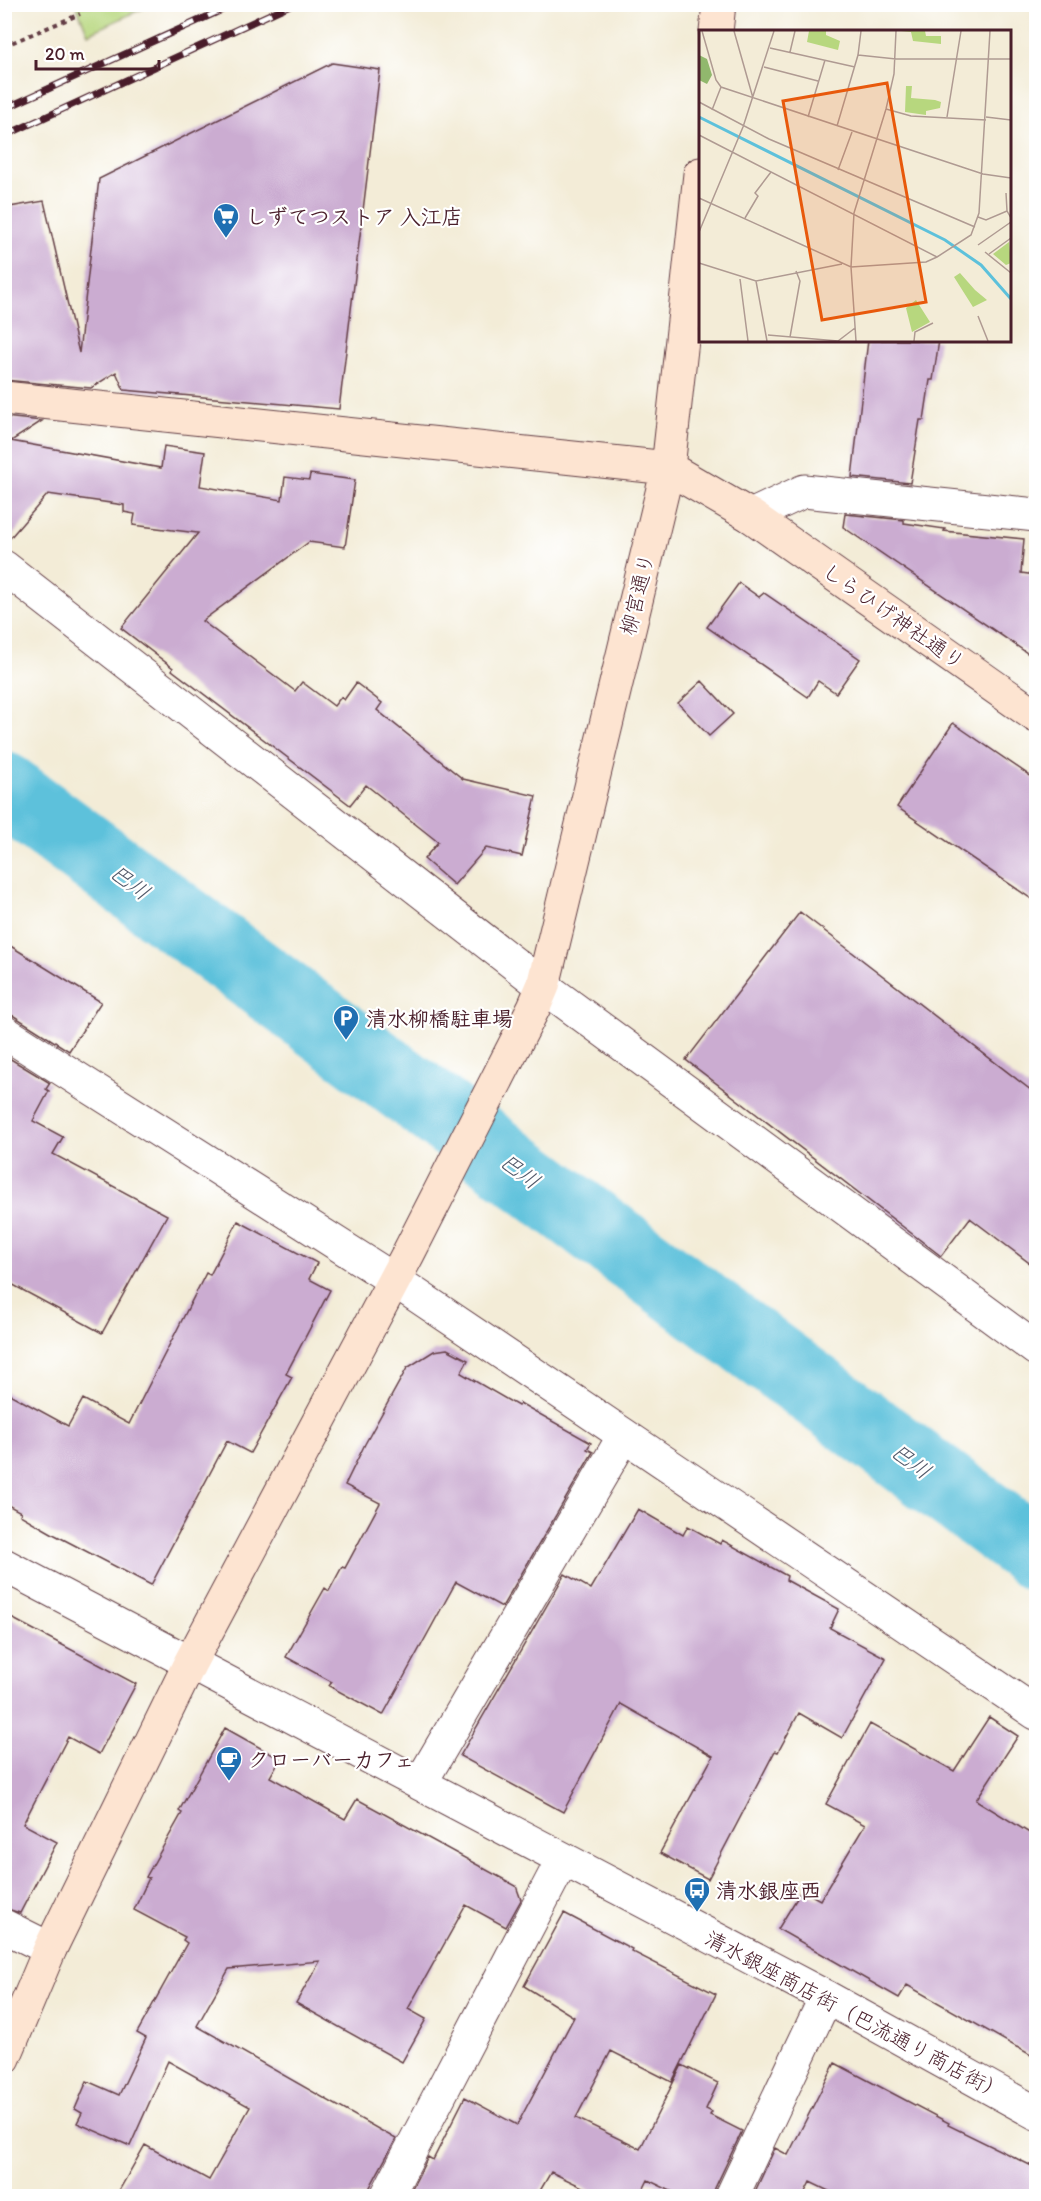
<svg xmlns="http://www.w3.org/2000/svg" width="1041" height="2201" font-family="Itim,'Klee One',sans-serif">
	<style>
		.green { fill: #b7d77e; stroke: #807b54; stroke-width: 1.5 }
		.lines { fill: none; stroke-linecap: round; stroke-linejoin: round }
		.river { stroke: #5dc1db; stroke-width: 74 }
		.building { fill: #cbacd1 }
		.street-casing { stroke: #633e45; stroke-width: 35 }
		.secondary-casing { stroke: #633e45; stroke-width: 35 }
		.path { stroke: #633e45; stroke-width: 4; stroke-dasharray: 4.5 4.5; stroke-linecap: butt }
		.street { stroke: #fff; stroke-width: 33 }
		.secondary { stroke: #fde4d1; stroke-width: 33 }
		.rail-casing { stroke: #4a1f2b; stroke-width: 7 }
		.rail { stroke: #fff; stroke-width: 4.5; stroke-dasharray: 14; stroke-linecap: butt }
		.labels { text-anchor: middle; dominant-baseline: central; stroke-width: 4.5; stroke-linejoin: round; paint-order: stroke }
		.poi-label { font-size: 21px; font-weight: bold; fill: #4a1f2b; stroke: #fff; text-anchor: start }
		.street-label { font-size: 21px; fill: #4a1f2b; stroke: #fff }
		.water-label { font-size: 22px; font-style: italic; fill: #515869; stroke: #fff }
		.inset-river { fill: none; stroke: #5dc1db; stroke-width: 3 }
		.inset-road { fill: none; stroke: #af9a92; stroke-width: 1.5 }
		.view { fill: #e8590c; fill-opacity: 0.15; stroke: #e8590c; stroke-width: 3 }
		.inset-edge { fill: none; stroke: #4a1f2b; stroke-width: 3 }
	</style>
	<rect width="100%" height="100%" fill="#fff"/>
	<filter id="ink" filterUnits="userSpaceOnUse"><feTurbulence type="fractalNoise" baseFrequency=".0167" numOctaves="2"/><feDisplacementMap in="SourceGraphic" scale="12" xChannelSelector="R" yChannelSelector="G"/><feConvolveMatrix kernelMatrix="1 2 1 2 8 2 1 2 1" color-interpolation-filters="sRGB"/></filter>
	<filter id="wash" filterUnits="userSpaceOnUse"><feTurbulence type="fractalNoise" baseFrequency=".008" numOctaves="4" result="noise"/><feDisplacementMap in="SourceGraphic" scale="24" xChannelSelector="R" yChannelSelector="G"/><feGaussianBlur stdDeviation="1.35" result="paint"/><feColorMatrix in="noise" values="0 0 0 0 0 0 0 0 0 0 0 0 0 0 0 0 0 1.4 0 .05"/><feComposite in="paint" operator="in"/></filter>
	<g filter="url(#wash)">
		<rect width="100%" height="100%" fill="#f3ecd7"/>
		<!-- green -->
		<path class="green" d="M76,5H150L88,34Z"/>
		<g class="lines">
			<!-- river -->
			<path class="river" d="M4,789L1036,1554"/>
		</g>
		<g id="blocks">
			<!-- building -->
			<path class="building" d="M332,63L380,70L339,409L124,390L116,372L91,388L4,380V208L44,201L79,353L99,179Z
				M868,340H939L933,380H930L924,420H920L910,483L852,477Z
				M4,417L42,421L11,441L161,468L164,446L205,452L200,486L282,500L285,477L309,480L310,474L355,480L345,547L309,542L202,621L295,691L302,682L334,706L341,697L344,700L356,683L382,703L377,710L463,779L536,796L522,856L486,848L454,885L424,859L438,842L366,785L350,805L172,670L173,668L121,628L198,533L133,525L135,514L124,512V505L48,494L4,545Z
				M845,514L904,520V523L945,529L944,531L1024,539L1021,573L1036,575V659L843,527Z
				M739,583L759,597L764,593L860,659L836,693L818,681L808,697L707,627Z
				M702,681L733,714L709,736L678,703Z
				M953,723L1036,780V902L897,807Z
				M800,912L1036,1094V1268L970,1218L941,1256L686,1060Z
				M4,942L101,1002L69,1051L14,1016L4,1013Z
				M4,1055L50,1083L46,1089L49,1091L33,1121L63,1137L53,1154L167,1215L102,1333L4,1280Z
				M238,1221L317,1263L309,1279L330,1290L286,1374L292,1377L250,1453L227,1441L151,1585L55,1535L20,1515L21,1512L4,1503V1391L68,1426L83,1399L129,1424L206,1273L210,1275Z
				M447,1349L468,1360L461,1373L518,1406L520,1403L591,1443L587,1449L593,1452L502,1607L456,1582L383,1715L329,1686L332,1682L286,1657L325,1588L329,1591L342,1567L345,1568L380,1503L345,1485L365,1444L407,1368L434,1351Z
				M638,1509L683,1535L688,1526L720,1544L722,1540L787,1576L786,1580L839,1609L830,1628L886,1658L842,1738L799,1713L778,1752L775,1751L708,1879L660,1853L713,1756L621,1704L563,1812L460,1756L565,1574L591,1589Z
				M4,1614L136,1684L99,1754L68,1737L23,1824L57,1842L20,1913L4,1908Z
				M989,1717L1018,1736L976,1800L1036,1837V2058L907,1985L899,1998L778,1929L802,1890L820,1900L865,1825L826,1804L870,1724L954,1771Z
				M225,1728L280,1759L270,1777L345,1819L357,1799L516,1886L521,1900L506,1927L466,1905L408,2009L426,2019L402,2062L296,2003L320,1961L229,1969L197,2026L396,2139L370,2187L368,2196H116L145,2145L209,2180L250,2107L168,2061L130,2146L77,2123L82,2113L75,2109L87,2081L119,2095L146,2038L137,2033L187,1943L183,1940L185,1937L134,1910L149,1878L146,1877L182,1813L179,1811Z
				M564,1913L632,1949L631,1951L716,1994L672,2082L611,2051L576,2118L640,2149L682,2065L718,2083L706,2109L712,2112L710,2115L742,2131L715,2188L713,2196H681L648,2180L640,2196H601L551,2172L537,2196H408L428,2157L433,2160L465,2097L517,2125L574,2017L524,1986Z
				M835,2063L949,2123L948,2125L1036,2168V2196H839L810,2182L803,2196H753L775,2148L788,2155Z"/>
		</g>
	</g>
	<g filter="url(#ink)">
		<use href="#blocks" fill-opacity="0" stroke="#633e45" stroke-width="1.5"/>
		<g class="lines">
			<!-- street casing -->
			<g class="street-casing">
				<path id="street" d="M751,516L804,491L1036,515
					M4,567L543,986L1036,1349
					M4,1032L394,1280L1036,1713
					M4,1565L826,1997L1036,2113
					M421,1782L624,1436
					M4,1926L50,1949
					M387,2196L563,1859
					M732,2196L826,1997"/>
			</g>
			<!-- secondary casing -->
			<g class="secondary-casing">
				<path id="secondary" d="M716,32L719,4
					M4,398L668,468L751,516L1036,716
					M4,2058L50,1949L190,1663L408,1254L534,1007L543,986L668,468L700,174"/>
			</g>
			<!-- path -->
			<path class="path" d="M4,46L80,14"/>
			<!-- street -->
			<use href="#street" class="street"/>
			<!-- secondary -->
			<use href="#secondary" class="secondary"/>
			<!-- rail casing -->
			<g class="rail-casing">
				<path id="rail" d="M4,109L235,4
					M4,136L292,4"/>
			</g>
			<!-- rail -->
			<use href="#rail" class="rail"/>
		</g>
	</g>
	<!-- icons -->
	<defs>
		<g id="supermarket-pin" transform="scale(1.35)"><path d="M0 17L-7.5 6A9.5 9.5 0 1 1 7.5 6Z" fill="#1f6fb2" stroke="#fff"/><path d="M-6-5.5h2.5l.6 2H6L4.5 2H-2.5L-4.4-4H-6ZM-1.5 3.2a1.3 1.3 0 1 0 .1 0ZM3 3.2a1.3 1.3 0 1 0 .1 0Z" fill="#fff"/></g>
		<g id="parking-pin" transform="scale(1.35)"><path d="M0 17L-7.5 6A9.5 9.5 0 1 1 7.5 6Z" fill="#1f6fb2" stroke="#fff"/><path d="M-3.5-5.5H1a3.5 3.5 0 0 1 0 7H-1V5.5H-3.5ZM-1-3.4V-.6H.8a1.4 1.4 0 0 0 0-2.8Z" fill="#fff"/></g>
		<g id="cafe-pin" transform="scale(1.35)"><path d="M0 17L-7.5 6A9.5 9.5 0 1 1 7.5 6Z" fill="#1f6fb2" stroke="#fff"/><path d="M-5.5-4.5H6V0H3Q3 3.5 0 3.5H-2.5Q-5.5 3.5-5.5 0ZM3-3.2v2h1.7v-2ZM-6 4.5H4V6H-6Z" fill="#fff"/></g>
		<g id="bus-pin" transform="scale(1.35)"><path d="M0 17L-7.5 6A9.5 9.5 0 1 1 7.5 6Z" fill="#1f6fb2" stroke="#fff"/><path d="M-5-6H5V4H4V6H2V4H-2V6H-4V4H-5ZM-3.5-4V0h7V-4ZM-3.5 1.2v1.5H-2V1.2ZM2 1.2v1.5H3.5V1.2Z" fill="#fff"/></g>
	</defs>
	<g fill-rule="evenodd">
		<use href="#supermarket-pin" x="226" y="216"/>
		<use href="#parking-pin" x="346" y="1018"/>
		<use href="#cafe-pin" x="229" y="1759"/>
		<use href="#bus-pin" x="697" y="1890"/>
	</g>
	<g class="labels">
		<!-- poi labels -->
		<g class="poi-label">
			<text x="246" y="216">しずてつストア 入江店</text>
			<text x="366" y="1018">清水柳橋駐車場</text>
			<text x="248" y="1759">クローバーカフェ</text>
			<text x="716" y="1890">清水銀座西</text>
		</g>
		<!-- street labels -->
		<g class="street-label">
			<text transform="translate(637 594) rotate(-76)">柳宮通り</text>
			<text transform="translate(894 616) rotate(35)">しらひげ神社通り</text>
			<text transform="translate(855 2015) rotate(28)">清水銀座商店街（巴流通り商店街）</text>
		</g>
		<!-- water labels -->
		<g class="water-label">
			<text transform="translate(130 882) rotate(37)">巴川</text>
			<text transform="translate(520 1171) rotate(37)">巴川</text>
			<text transform="translate(911 1461) rotate(37)">巴川</text>
		</g>
	</g>
	<!-- overview -->
	<g transform="translate(699 30)">
		<rect width="312" height="312" fill="#f3ecd7"/>
		<path d="M110,1H127V5L141,11L139,20L108,12ZM202,1H226L227,6H242V14L214,11L212,2ZM207,56H213L212,68L236,70L242,72L241,78L227,81V85L206,82ZM310,212L312,233L307,235L294,224ZM261,243L276,260L288,270L274,277L255,247ZM217,270L231,292L213,302L207,278Z" fill="#b7d77e"/>
		<path d="M0,25L8,29L13,45L8,54L0,50Z" fill="#91b86d"/>
		<path class="inset-river" d="M0,87L246,210L282,235L312,269"/>
		<path class="inset-road" d="M3,1L17,50L22,57L284,144L312,148M35,1L54,68M71,18L156,37M91,22L96,1M159,25L197,29H312M65,37L119,51M0,72L70,109L276,197M187,79L212,86L287,90M13,80L22,57M109,87L126,30M248,87L262,1M287,87L312,90M138,96L159,25L162,1M0,105L238,227M139,140L153,102M307,163L308,181M0,168L152,237L227,232L238,227L272,205L280,183L291,1M279,187L287,190L308,181L312,188M46,188L59,166L56,163L72,142M0,202L44,97L75,1M279,215L312,192M286,222L312,243M290,224L312,208M0,233L57,251L143,234M41,249L49,311M57,251L68,311M279,286L289,311M69,305L139,311L156,298M91,307L101,251L97,241M157,311L152,237L155,183L187,79L195,44L197,1M215,311L216,302L234,293"/>
		<path class="view" d="M188,53L227,272L123,290L84,71Z"/>
		<rect width="312" height="312" class="inset-edge"/>
	</g>
	<!-- margin -->
	<rect width="1041" height="2201" fill="none" stroke="#fff" stroke-width="24"/>
	<!-- scale -->
	<path d="M36 60v9h123v-9" fill="none" stroke="#4a1f2b" stroke-width="3"/>
	<text x="45" y="60" font-size="18" fill="#4a1f2b" stroke="#ffffff" stroke-width="4.5" paint-order="stroke">20 m</text>
</svg>
